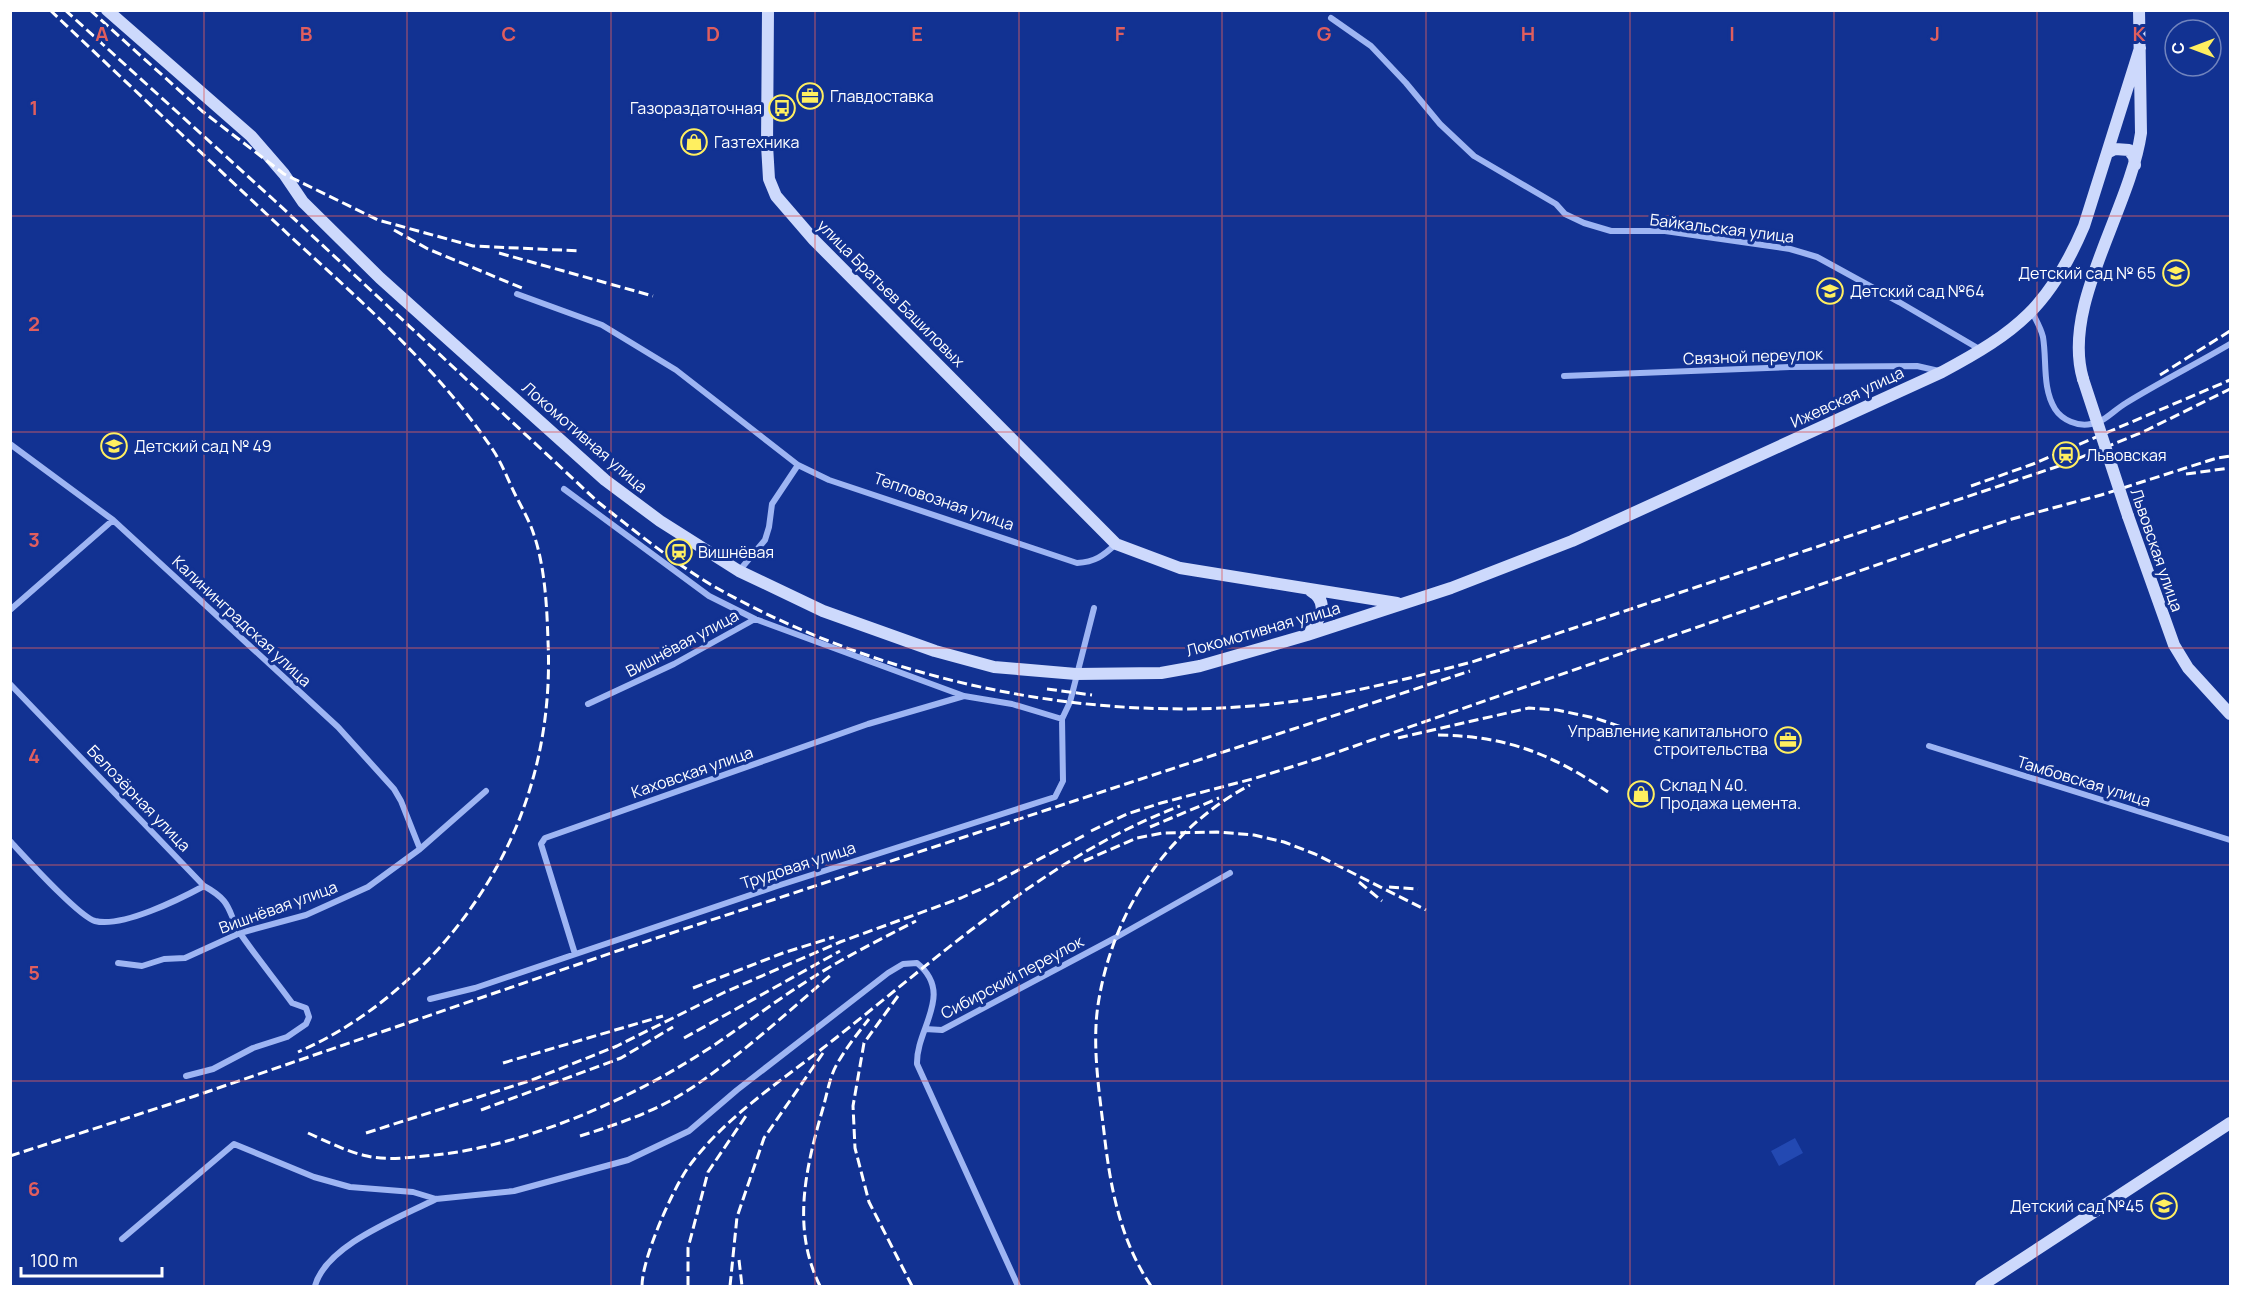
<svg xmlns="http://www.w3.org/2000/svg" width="2241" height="1297" font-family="Manrope,sans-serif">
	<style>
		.green { fill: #2349b2 }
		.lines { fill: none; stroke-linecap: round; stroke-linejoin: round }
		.street { stroke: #9eb5f3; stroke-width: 6 }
		.secondary { stroke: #cdd9fc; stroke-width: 12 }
		.rail { stroke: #fff; stroke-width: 3; stroke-dasharray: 10 4.5; stroke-linecap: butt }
		.secondary-bridge { stroke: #cdd9fc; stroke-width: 12 }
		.grid { fill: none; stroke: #e05e5e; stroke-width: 1.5; stroke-opacity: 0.55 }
		.labels { text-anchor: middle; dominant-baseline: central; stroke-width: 6; stroke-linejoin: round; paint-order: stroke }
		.poi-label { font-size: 16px; fill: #fff; stroke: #123292; text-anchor: start }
		.street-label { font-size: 16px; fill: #fff; stroke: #123292 }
		.grid-label { font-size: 20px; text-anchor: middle; font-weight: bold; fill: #e05e5e; stroke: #123292; stroke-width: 6; stroke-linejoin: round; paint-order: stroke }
	</style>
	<rect width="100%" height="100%" fill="#123292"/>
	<!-- green -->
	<path class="green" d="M1795,1138L1803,1153L1779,1166L1771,1151Z"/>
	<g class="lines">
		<!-- street -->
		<path class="street" d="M1331,18L1371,46L1406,83L1440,124L1474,156L1556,204L1565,214L1584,223L1611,231H1665L1790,249L1817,257L1899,302L1981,350
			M517,294L602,325L676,370L798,465L829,480L1077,563C1095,562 1103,556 1116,544
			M2032,312C2036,320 2041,328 2043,337C2047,361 2042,388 2055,409C2062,420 2078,427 2091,424C2105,422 2114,410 2126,403C2160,382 2196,364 2230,344
			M1564,376L1790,367L1917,366L1939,371
			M10,444L113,520L338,727L394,789L401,801L420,849
			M564,489L709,596L755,619L964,696L1012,704L1062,719
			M739,571L765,540L769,527L772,504L798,465
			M10,610L113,520
			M10,684L204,886C235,903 226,912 242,936C258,959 276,981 292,1003L306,1008L309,1017L306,1024L287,1037L253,1048L213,1069L186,1076
			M588,704L674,664L755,619
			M1929,746L2230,840
			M10,841C25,857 78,916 95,921C122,928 180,899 204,886
			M575,954L541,844L545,838L868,724L964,696
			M118,963L142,966L164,959L185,958L240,933L306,915L368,887L420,849L486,791
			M430,999L475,988L777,886L1055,797L1063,781L1062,719L1070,702L1094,608
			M925,1029L942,1030L1115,938L1230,873
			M122,1239L234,1144L314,1177L350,1187L413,1192L436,1199L514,1191L628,1160L689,1131L737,1090L888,973L903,964L917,963C955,994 916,1028 917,1064L1018,1286
			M315,1286C326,1245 399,1218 436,1199"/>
		<!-- secondary -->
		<path class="secondary" d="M107,10L251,136L284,174L303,202L380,278L605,480L660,521L739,571L823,611L935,651L994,667L1076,674L1161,673L1200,666L1307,635L1451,588L1572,541L1942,372C2017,332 2050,306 2084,226L2140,48
			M768,10L767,145L769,179L776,196L814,240L1116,544L1180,568L1397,603
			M2107,153L2115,149L2129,150L2134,157L2135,165
			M2083,379C2061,305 2130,210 2141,133L2139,10
			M2128,516L2174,645L2188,668L2230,714
			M1308,634C1319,621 1331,603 1311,591
			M1981,1286L2230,1123"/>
		<!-- rail -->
		<path class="rail" d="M50,10C130,86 210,161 290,236C362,302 438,368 493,450C503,465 509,483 517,498C523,510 530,522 534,535C545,567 547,608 548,641C551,704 541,767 517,825C477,922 395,1010 298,1052
			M65,10L274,200L598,502C636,532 674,563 715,587C876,678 1078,723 1263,705C1334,698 1403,680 1472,662L2062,465L2145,431L2230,389
			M90,10L202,111L284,174L378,220L473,246L581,251
			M394,230L428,249L522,288
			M499,253L653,296
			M2160,375L2230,331
			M2186,474L2230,468
			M1971,486L2033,464L2230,380
			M1047,689L1092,695
			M1438,735C1507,736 1552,754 1608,792
			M1398,738L1529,708L1557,710L1595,718L1660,740
			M1150,827L1219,798
			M1091,831L1127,814L1161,803L1256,778L1326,756L1963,535L2012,519L2101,495L2217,458L2230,456
			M1084,861L1137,838L1163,833L1217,832L1254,835L1284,842L1315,854L1426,910
			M1359,882L1382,901
			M1389,887L1418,889
			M693,988L783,953L834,937
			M898,996L864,1043L853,1106L855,1148L869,1202L912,1286
			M684,1038L840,951
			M503,1063L663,1016
			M481,1110L621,1058L673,1027
			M308,1133C326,1141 347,1152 367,1156C388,1161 413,1157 435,1155C516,1147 615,1106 684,1064C725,1040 762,1010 801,985C837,961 877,941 916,921
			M366,1133L532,1080L617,1046L725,992L840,942L961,898L992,884L1085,835
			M580,1136C618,1124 657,1111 690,1089C741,1055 787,1013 833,973
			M10,1156L195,1096L614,952L1470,671
			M739,1260L742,1286
			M642,1286C642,1259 671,1193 687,1169C723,1118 784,1079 832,1041C940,956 1050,855 1180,806
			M688,1286V1248L708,1172L748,1113
			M730,1286L737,1217L764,1138L823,1053
			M820,1286C791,1228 806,1167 823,1108C827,1094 830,1076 837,1064C846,1048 858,1033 869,1019
			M1151,1286C1120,1240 1110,1186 1104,1132C1099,1091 1092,1045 1098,1005C1112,912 1167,829 1250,785"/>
		<!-- secondary-bridge -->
		<path class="secondary-bridge" d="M2083,379L2128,516"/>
	</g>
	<!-- grid -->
	<path class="grid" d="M204,10V1286M407,10V1286M611,10V1286M815,10V1286M1019,10V1286M1222,10V1286M1426,10V1286M1630,10V1286M1834,10V1286M2037,10V1286M10,216H2230M10,432H2230M10,648H2230M10,865H2230M10,1081H2230"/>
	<!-- icons -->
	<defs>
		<g id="office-ring" transform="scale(1.35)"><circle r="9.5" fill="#123292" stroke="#ffef60" stroke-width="1.5"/><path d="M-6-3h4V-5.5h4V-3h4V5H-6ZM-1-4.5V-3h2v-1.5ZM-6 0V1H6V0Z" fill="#ffef60"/></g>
		<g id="bus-ring" transform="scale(1.35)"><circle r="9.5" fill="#123292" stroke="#ffef60" stroke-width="1.5"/><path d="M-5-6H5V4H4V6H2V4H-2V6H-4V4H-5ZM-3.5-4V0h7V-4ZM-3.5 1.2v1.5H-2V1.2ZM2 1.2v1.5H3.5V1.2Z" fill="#ffef60"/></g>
		<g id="shop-ring" transform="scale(1.35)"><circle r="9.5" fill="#123292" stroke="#ffef60" stroke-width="1.5"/><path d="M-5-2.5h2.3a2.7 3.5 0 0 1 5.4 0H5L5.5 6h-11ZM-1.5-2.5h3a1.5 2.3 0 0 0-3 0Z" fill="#ffef60"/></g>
		<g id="school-ring" transform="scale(1.35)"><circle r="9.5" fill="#123292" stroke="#ffef60" stroke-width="1.5"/><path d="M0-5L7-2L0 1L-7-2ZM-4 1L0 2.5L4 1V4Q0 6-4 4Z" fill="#ffef60"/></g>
		<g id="station-ring" transform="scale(1.35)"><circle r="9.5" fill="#123292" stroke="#ffef60" stroke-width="1.5"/><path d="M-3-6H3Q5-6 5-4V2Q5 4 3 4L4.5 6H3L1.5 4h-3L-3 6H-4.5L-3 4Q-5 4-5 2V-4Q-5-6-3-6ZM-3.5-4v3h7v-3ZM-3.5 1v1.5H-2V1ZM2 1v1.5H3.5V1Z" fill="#ffef60"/></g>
	</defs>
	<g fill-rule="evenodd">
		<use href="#office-ring" x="810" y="96"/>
		<use href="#bus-ring" x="782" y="108"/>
		<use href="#shop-ring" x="694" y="142"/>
		<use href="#school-ring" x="2176" y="273"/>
		<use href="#school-ring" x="1830" y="291"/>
		<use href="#school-ring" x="114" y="446"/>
		<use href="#station-ring" x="2066" y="455"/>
		<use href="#station-ring" x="679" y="552"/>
		<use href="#office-ring" x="1788" y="740"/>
		<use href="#shop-ring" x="1641" y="794"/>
		<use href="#school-ring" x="2164" y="1206"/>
	</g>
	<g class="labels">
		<!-- poi labels -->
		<g class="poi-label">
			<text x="830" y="96">Главдоставка</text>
			<text x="762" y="108" text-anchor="end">Газораздаточная</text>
			<text x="714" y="142">Газтехника</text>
			<text x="2156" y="273" text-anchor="end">Детский сад № 65</text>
			<text x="1850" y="291">Детский сад №64</text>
			<text x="134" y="446">Детский сад № 49</text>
			<text x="2086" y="455">Львовская</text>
			<text x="698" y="552">Вишнёвая</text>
			<text x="1768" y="731" text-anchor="end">Управление капитального<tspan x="1768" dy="18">строительства</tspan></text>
			<text x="1660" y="785">Склад N 40.<tspan x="1660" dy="18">Продажа цемента.</tspan></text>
			<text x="2144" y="1206" text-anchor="end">Детский сад №45</text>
		</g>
		<!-- street labels -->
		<g class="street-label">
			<text transform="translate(1722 228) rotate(7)">Байкальская улица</text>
			<text transform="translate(891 293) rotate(45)">улица Братьев Башиловых</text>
			<text transform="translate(1753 356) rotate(-2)">Связной переулок</text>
			<text transform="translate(1847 397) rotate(-25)">Ижевская улица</text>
			<text transform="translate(585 437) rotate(41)">Локомотивная улица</text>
			<text transform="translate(944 501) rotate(19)">Тепловозная улица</text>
			<text transform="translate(2157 550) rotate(71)">Львовская улица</text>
			<text transform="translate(242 621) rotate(43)">Калининградская улица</text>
			<text transform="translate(1263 629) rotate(-16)">Локомотивная улица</text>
			<text transform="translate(682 643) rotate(-28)">Вишнёвая улица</text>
			<text transform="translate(692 772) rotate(-19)">Каховская улица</text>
			<text transform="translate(2084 781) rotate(17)">Тамбовская улица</text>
			<text transform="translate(139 798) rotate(46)">Белозёрная улица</text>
			<text transform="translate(798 865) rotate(-18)">Трудовая улица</text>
			<text transform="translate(278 907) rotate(-20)">Вишнёвая улица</text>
			<text transform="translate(1012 977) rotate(-28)">Сибирский переулок</text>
		</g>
	</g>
	<g class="grid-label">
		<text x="102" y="41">A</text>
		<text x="306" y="41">B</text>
		<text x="509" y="41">C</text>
		<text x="713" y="41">D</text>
		<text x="917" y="41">E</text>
		<text x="1120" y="41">F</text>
		<text x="1324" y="41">G</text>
		<text x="1528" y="41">H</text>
		<text x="1732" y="41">I</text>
		<text x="1935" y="41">J</text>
		<text x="2139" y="41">K</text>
		<text x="34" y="115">1</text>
		<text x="34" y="331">2</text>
		<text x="34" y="547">3</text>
		<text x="34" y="763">4</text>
		<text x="34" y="980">5</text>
		<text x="34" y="1196">6</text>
	</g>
	<!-- border -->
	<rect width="2241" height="1297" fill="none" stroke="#ffffff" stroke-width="24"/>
	<!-- north arrow -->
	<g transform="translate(2193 48) rotate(270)"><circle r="28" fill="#123292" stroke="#7184be" stroke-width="1.5"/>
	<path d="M0-4.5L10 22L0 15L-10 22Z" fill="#ffef60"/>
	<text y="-9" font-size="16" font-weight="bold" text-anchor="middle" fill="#ffffff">С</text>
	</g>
	<!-- scale -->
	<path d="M21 1267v9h141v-9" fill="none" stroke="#ffffff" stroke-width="3"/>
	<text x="30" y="1267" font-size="18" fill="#ffffff" stroke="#123292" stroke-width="4.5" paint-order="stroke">100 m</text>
</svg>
